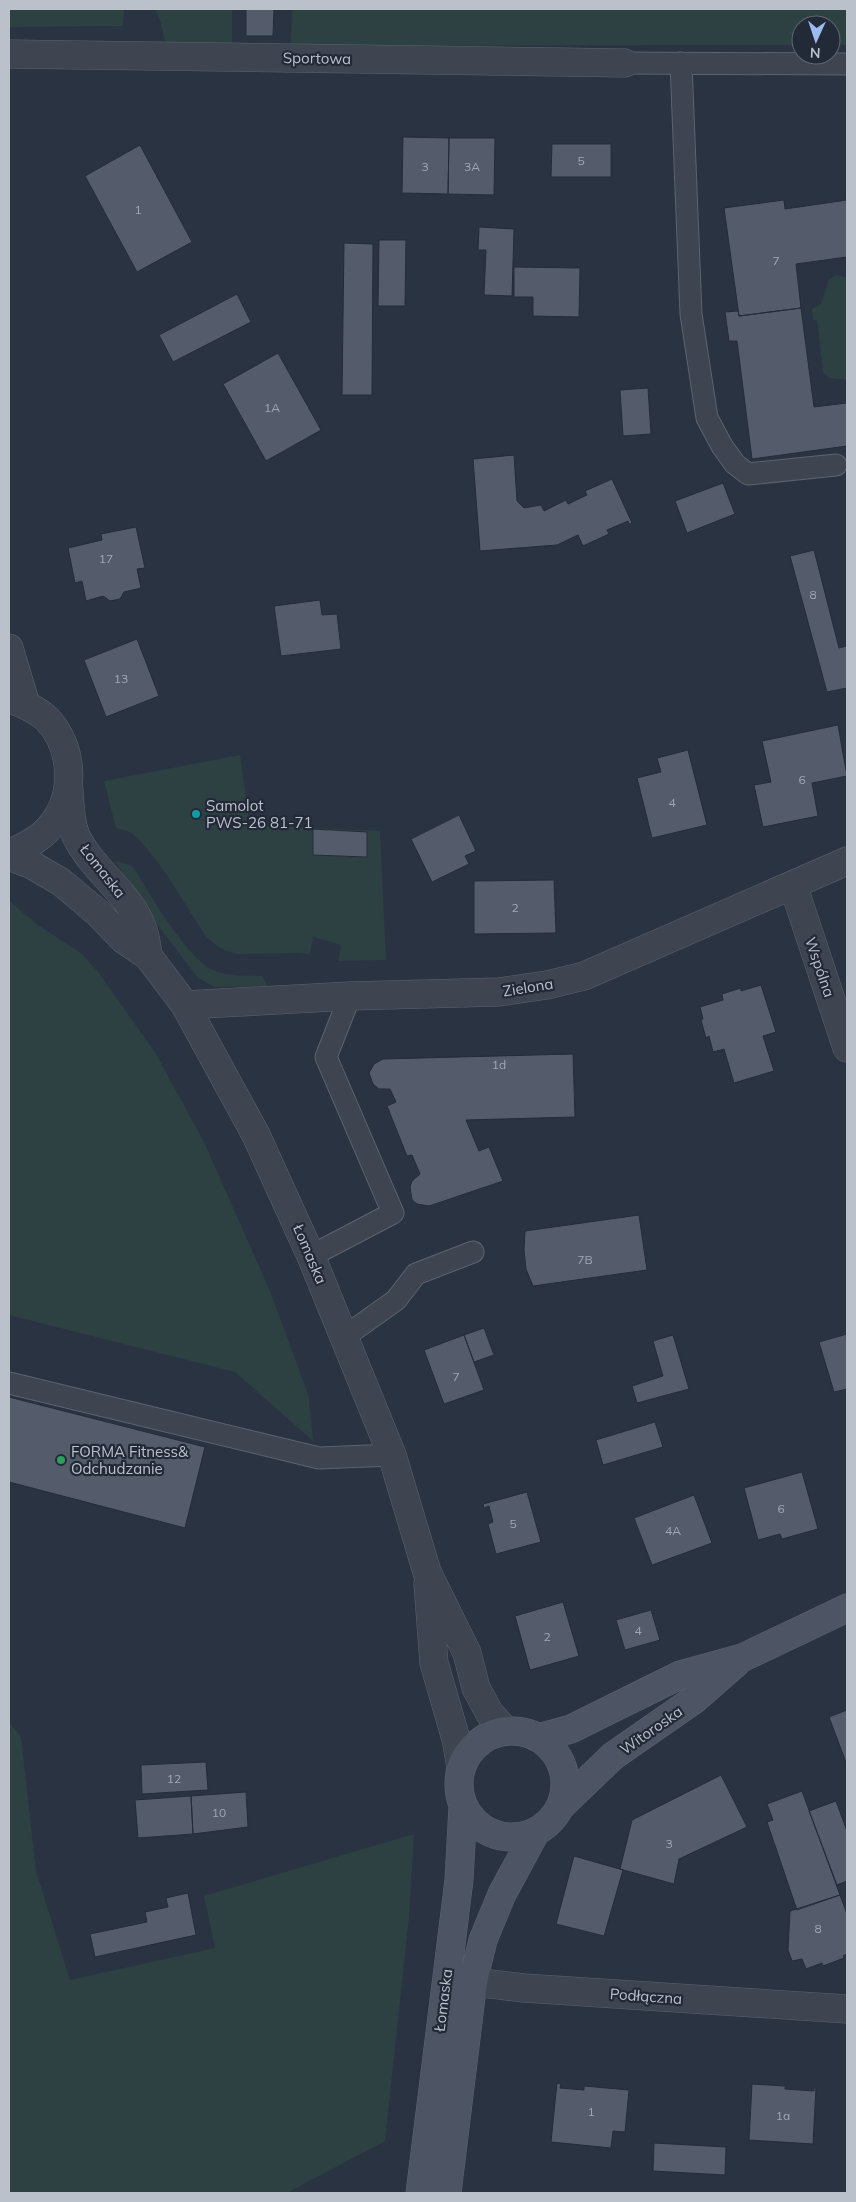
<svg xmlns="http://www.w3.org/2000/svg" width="856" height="2202" font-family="Mulish,sans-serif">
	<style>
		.green { fill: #2d4143 }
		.building { fill: #545c6c; stroke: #252c39 }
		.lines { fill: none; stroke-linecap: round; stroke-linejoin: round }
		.service-casing { stroke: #5c636f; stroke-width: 23 }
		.minor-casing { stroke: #5c636f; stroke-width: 29 }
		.tertiary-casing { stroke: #5c636f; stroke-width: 29 }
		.secondary-casing { stroke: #5c636f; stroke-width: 29 }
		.service { stroke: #3e4551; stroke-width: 21 }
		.minor { stroke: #3e4551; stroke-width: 28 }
		.tertiary { stroke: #3e4551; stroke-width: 28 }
		.secondary { stroke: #4d5564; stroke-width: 28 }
		.culture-dot { fill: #0f9aa8; stroke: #232a37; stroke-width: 2 }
		.leisure-dot { fill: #2e9e5b; stroke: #232a37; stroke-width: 2 }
		.labels { text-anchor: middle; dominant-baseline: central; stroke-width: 4.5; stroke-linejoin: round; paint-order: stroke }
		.number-label { font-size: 12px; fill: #a1a8b3 }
		.street-label { font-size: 15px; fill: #bbc1cb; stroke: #232a37 }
		.poi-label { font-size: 15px; fill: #bbc1cb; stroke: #232a37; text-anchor: start }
	</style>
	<rect width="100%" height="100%" fill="#2a3341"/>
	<!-- green -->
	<path class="green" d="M9,9H124V11L123,26L9,27Z
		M154,9H232V45H166C162,33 162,18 154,9Z
		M292,9H847V45H831V25H801V45L291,46Z
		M837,275L847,278V380L829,378L823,372L817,320H813L812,309L821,304L829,279Z
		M240,755L250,825L380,831L386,960L338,961L341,945L313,937L310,954L298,953L237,954C224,951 215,946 206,936C186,907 159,857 134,835C129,831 123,830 116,828L104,781Z
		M115,861L130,865L135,870C151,896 187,958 213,970C229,977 245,975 262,976L268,986L215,987L198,978L144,907Z
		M9,901L38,925L82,954L99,973L156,1054L204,1142L270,1291L309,1397L313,1441L235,1372L9,1315Z
		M9,1722L21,1737L36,1871L70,1980L215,1948L204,1896L414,1834L409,1917L385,2141L287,2193H9Z"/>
	<!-- building -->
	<path class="building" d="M246,9H274L273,36H246Z
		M403,137L449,138L448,194L402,193Z
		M449,138H495L494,195L448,194Z
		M552,144H611V177H551Z
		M140,145L192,242L137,272L85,176Z
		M784,200L785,209L847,200V257L796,264L801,308L739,316L724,208Z
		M479,227L514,229L512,296L484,295L486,250H478Z
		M379,240H406L405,306H378Z
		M344,243L373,244L372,395H342Z
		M514,267L580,268L579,317L533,316V297H514Z
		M237,294L251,322L173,362L159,335Z
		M801,308L814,407L847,403V446L752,459L737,341H729L725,312L738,311L739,316Z
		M278,353L321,430L266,461L223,384Z
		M648,388L651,434L623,436L620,390Z
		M514,455L517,501L524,508L541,505L544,511L566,500L568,504L587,495L585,491L612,479L632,523L629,524L628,521L607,530L609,534L583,546L578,535L557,545L480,551L473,459Z
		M723,483L735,514L687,533L675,501Z
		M136,527L145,568L137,569L141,588L124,592L120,599L110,601L103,596L86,601L82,581L75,583L68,548L102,540L101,534Z
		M814,550L839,648L847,646V688L827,692L790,556Z
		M320,600L322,615L337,614L341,649L281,656L274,606Z
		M137,639L159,696L106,717L84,660Z
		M838,725L847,776L812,783L818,816L763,827L754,785L771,782L762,741Z
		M688,750L707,825L652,838L637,778L661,772L657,758Z
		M459,815L476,851L465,856L469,864L432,882L411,839Z
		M313,829L367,832V857L313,855Z
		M554,880L556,933L474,934V881Z
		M761,985L776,1032L763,1036L774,1071L734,1083L724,1049L713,1052L709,1036L706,1038L701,1020L703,1019L700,1007L723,1000L722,994L741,988V991Z
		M573,1054L575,1117L466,1120L479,1151L489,1147L503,1181L429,1206L417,1204L412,1200L410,1187L412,1181L420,1174L412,1155L407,1156L387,1106L396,1102L390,1089H379L373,1084L369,1073L374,1064L383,1059Z
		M639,1215L647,1270L533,1286L526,1269L524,1250L525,1231Z
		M484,1328L494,1355L474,1362L464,1335Z
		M847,1334V1389L834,1392L819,1342Z
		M464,1335L484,1390L444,1404L424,1350Z
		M673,1335L689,1389L637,1403L632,1386L663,1376L653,1341Z
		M9,1397L205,1447L185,1528L9,1482Z
		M655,1422L663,1447L603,1465L596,1440Z
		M802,1472L818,1529L782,1539L780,1534L758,1540L744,1488Z
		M527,1492L541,1542L496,1554L488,1524L493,1522L489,1506L484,1508L483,1504Z
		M694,1495L712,1543L652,1565L634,1518Z
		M563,1602L579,1656L530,1670L515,1616Z
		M651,1610L660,1640L625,1650L616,1620Z
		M847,1710V1765L829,1717Z
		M206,1762L208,1790L142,1794L141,1765Z
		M721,1775L747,1827L679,1859L674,1884L620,1869L632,1820Z
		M802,1791L840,1895L797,1910L767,1822L773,1820L767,1804Z
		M246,1792L248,1827L193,1834L191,1796Z
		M191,1796L193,1834L138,1838L135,1800Z
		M836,1801L847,1831V1881L837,1885L809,1811Z
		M574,1856L623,1870L604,1936L556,1924Z
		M188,1893L196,1935L95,1957L90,1934L147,1922L145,1912L168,1907L166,1898Z
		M840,1895L847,1914V1954L843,1956L844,1958L823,1966L822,1963L806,1969L802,1959L792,1961L788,1950L790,1911Z
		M557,2083L561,2084L560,2088L584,2090V2086L629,2090L625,2132L613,2131L611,2148L551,2142Z
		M752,2084L785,2086V2089L814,2091V2088H816L813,2144L749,2140Z
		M654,2143L726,2147L725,2175L653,2171Z"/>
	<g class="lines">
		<!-- service casing -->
		<g class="service-casing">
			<path id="service" d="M625,63L847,64
				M681,63L691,314L707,418L722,446L735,464L748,474L836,465
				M311,1256L393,1213L326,1057L350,996
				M344,1337L396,1300L416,1274L473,1252
				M9,1383L319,1458L392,1455"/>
		</g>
		<!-- minor casing -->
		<g class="minor-casing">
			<path id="minor" d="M9,54L625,63
				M793,885L847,1048
				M185,1005L350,996L499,992L547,985L584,976L847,861
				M450,1979L524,1988L847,2009"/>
		</g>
		<!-- tertiary casing -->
		<g class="tertiary-casing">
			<path id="tertiary" d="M9,648L26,705
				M9,698C22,704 35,708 46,718C74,746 77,797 50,827C39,840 24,847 9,854
				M69,791C70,806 70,822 76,836C93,871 130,893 143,930C146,938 147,948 148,956
				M9,856L32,865L61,882L98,913L123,939L148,956L185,1005L256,1135L311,1256L392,1455L427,1572L467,1653L476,1688L490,1714L506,1731
				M428,1584L434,1663L456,1739L461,1767"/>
		</g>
		<!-- secondary casing -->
		<g class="secondary-casing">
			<path id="secondary" d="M459 1784a53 53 0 1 1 106 0a53 53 0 1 1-106 0Z
				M538,1738L571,1729L680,1675L742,1658L847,1608
				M562,1805L613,1756L695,1699L737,1662
				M420,2193L459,1880L463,1806
				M447,2193L473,1981L483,1940L502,1894L535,1833"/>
		</g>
		<!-- service -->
		<use href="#service" class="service"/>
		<!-- minor -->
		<use href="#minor" class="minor"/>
		<!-- tertiary -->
		<use href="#tertiary" class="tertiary"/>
		<!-- secondary -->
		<use href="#secondary" class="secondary"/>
	</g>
	<!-- markers -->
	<circle class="culture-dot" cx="196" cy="814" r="5"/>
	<circle class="leisure-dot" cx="61" cy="1460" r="5"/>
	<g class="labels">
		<!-- number labels -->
		<g class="number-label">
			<text x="581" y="160">5</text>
			<text x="425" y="166">3</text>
			<text x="472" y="166">3A</text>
			<text x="138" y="209">1</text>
			<text x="776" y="260">7</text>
			<text x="272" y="407">1A</text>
			<text x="106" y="558">17</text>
			<text x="813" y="594">8</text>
			<text x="121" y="678">13</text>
			<text x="802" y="779">6</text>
			<text x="672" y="802">4</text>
			<text x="515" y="907">2</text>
			<text x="499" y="1064">1d</text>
			<text x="585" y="1259">7B</text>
			<text x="456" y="1376">7</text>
			<text x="781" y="1508">6</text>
			<text x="513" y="1523">5</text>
			<text x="673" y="1530">4A</text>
			<text x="638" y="1630">4</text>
			<text x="547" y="1636">2</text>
			<text x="174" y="1778">12</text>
			<text x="219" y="1812">10</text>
			<text x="669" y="1843">3</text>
			<text x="818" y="1928">8</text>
			<text x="591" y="2111">1</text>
			<text x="783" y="2115">1a</text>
		</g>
		<!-- street labels -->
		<g class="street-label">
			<text transform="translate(317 58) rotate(1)">Sportowa</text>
			<text transform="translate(103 871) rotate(52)">Łomaska</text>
			<text transform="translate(820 967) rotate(71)">Wspólna</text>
			<text transform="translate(528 987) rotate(-9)">Zielona</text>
			<text transform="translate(310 1254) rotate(67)">Łomaska</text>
			<text transform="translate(651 1730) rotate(-35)">Witoroska</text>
			<text transform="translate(646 1996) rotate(4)">Podłączna</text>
			<text transform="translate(443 2000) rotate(-83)">Łomaska</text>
		</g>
		<!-- poi labels -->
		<g class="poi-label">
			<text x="206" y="805">Samolot<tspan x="206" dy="17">PWS-26 81-71</tspan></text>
			<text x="71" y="1451">FORMA Fitness&amp;<tspan x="71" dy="17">Odchudzanie</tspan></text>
		</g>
	</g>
	<!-- border -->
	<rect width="856" height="2202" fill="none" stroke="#bbc1cb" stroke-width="20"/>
	<!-- north arrow -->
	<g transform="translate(816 40) rotate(183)"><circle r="24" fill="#232a37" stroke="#606672"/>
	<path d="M0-4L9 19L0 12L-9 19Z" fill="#9cbaef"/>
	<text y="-8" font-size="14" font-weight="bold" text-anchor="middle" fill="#bbc1cb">N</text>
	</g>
</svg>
